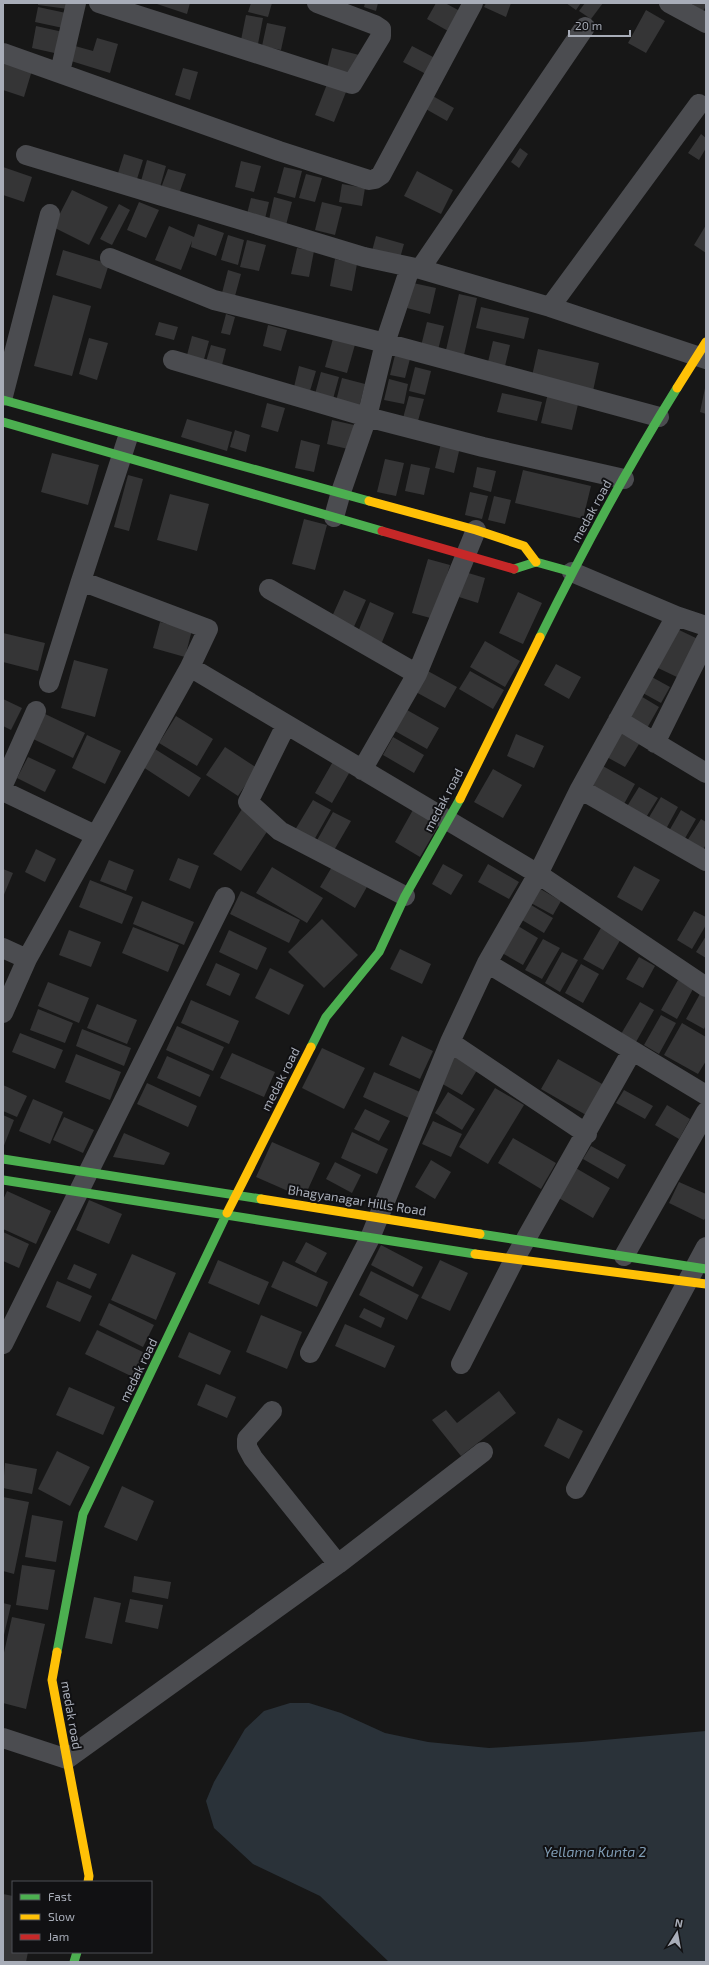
<svg xmlns="http://www.w3.org/2000/svg" width="709" height="1965" font-family="'Exo 2',sans-serif">
	<style>
		.water { fill: #2a3239 }
		.building { fill: #353536 }
		.lines { fill: none; stroke-linecap: round; stroke-linejoin: round }
		.street { stroke: #4b4c50; stroke-width: 20 }
		.fast { stroke: #4caf50; stroke-width: 9 }
		.slow { stroke: #ffc107; stroke-width: 9 }
		.jam { stroke: #c62828; stroke-width: 9 }
		.labels { text-anchor: middle; dominant-baseline: central; stroke-width: 4; stroke-linejoin: round; paint-order: stroke }
		.street-label { font-size: 13px; fill: #a8adb8; stroke: #111113 }
		.water-label { font-size: 14px; font-style: italic; fill: #7f9bb3; stroke: #111113 }
	</style>
	<rect width="100%" height="100%" fill="#171717"/>
	<!-- water -->
	<path class="water" d="M290,1703H309L341,1713L385,1733L428,1742L489,1748L581,1742L706,1731V1962H389L320,1896L253,1864L214,1828L206,1801L214,1782L245,1729L264,1711Z"/>
	<!-- building -->
	<path class="building" d="M38,3H69L68,9L38,5Z
		M154,3H190L187,14Z
		M251,3H272L268,17L248,12Z
		M365,3H378L376,11L364,7Z
		M436,3H445L460,11L448,31L427,19Z
		M486,3H511L506,17L484,7Z
		M566,3H581L576,10Z
		M585,3H603L591,19L579,11Z
		M690,3H706V6L703,11Z
		M38,7L66,13L63,28L35,22Z
		M646,10L665,21L646,53L628,43Z
		M246,15L263,18L258,44L241,40Z
		M267,23L286,27L281,50L262,46Z
		M36,26L63,32L59,54L32,48Z
		M97,38L118,44L110,73L71,61L75,46L93,51Z
		M412,46L435,58L426,74L403,62Z
		M332,48L359,55L353,75L327,68Z
		M3,58L33,67L24,97L3,90Z
		M183,68L198,72L190,100L175,95Z
		M329,79L348,87L334,122L315,115Z
		M431,95L454,108L447,121L424,108Z
		M701,134L706,138V148L699,160L688,153Z
		M520,148L528,154L519,168L511,162Z
		M124,154L143,160L137,179L118,173Z
		M147,160L166,166L160,187L141,181Z
		M241,161L261,166L254,192L235,187Z
		M3,167L32,177L24,202L3,195Z
		M284,167L302,171L295,198L277,193Z
		M168,169L186,174L179,194L161,188Z
		M417,171L453,190L441,214L404,196Z
		M306,174L322,178L315,202L299,198Z
		M342,184L365,188L362,206L339,202Z
		M72,190L108,207L89,245L53,227Z
		M274,197L292,202L285,229L268,224Z
		M251,198L269,202L264,223L246,218Z
		M139,202L159,210L146,238L127,230Z
		M322,202L342,207L335,235L315,230Z
		M119,204L130,210L112,245L100,239Z
		M198,224L224,233L216,256L191,247L192,241L181,270L155,260L169,226L194,237Z
		M706,225V253L694,245Z
		M228,235L244,240L238,265L221,260Z
		M376,236L404,244L400,258L372,251Z
		M247,240L266,245L259,271L240,267Z
		M297,248L314,251L309,277L291,274Z
		M63,250L109,264L101,289L56,275Z
		M335,259L357,264L352,291L330,286Z
		M228,270L241,274L235,296L222,293Z
		M413,283L436,288L430,314L407,308Z
		M459,294L477,298L464,355L446,350Z
		M53,295L91,306L72,376L34,366Z
		M481,307L529,318L524,339L476,328Z
		M226,314L235,317L230,335L221,333Z
		M159,322L178,327L174,340L155,335Z
		M427,322L444,326L438,350L421,346Z
		M268,325L287,330L281,351L263,346Z
		M334,335L356,341L347,373L325,367Z
		M192,336L209,341L203,363L186,359Z
		M89,338L108,343L97,380L79,374Z
		M493,341L510,345L505,366L488,362Z
		M211,345L226,349L221,369L205,365Z
		M538,349L599,363L593,391L532,376Z
		M396,351L411,355L405,378L390,375Z
		M299,366L316,371L310,391L294,387Z
		M415,367L431,371L425,395L409,391Z
		M321,372L339,377L333,399L315,394Z
		M342,378L365,384L359,407L336,401Z
		M389,379L408,384L404,404L384,400Z
		M705,388H706V414L700,412Z
		M502,393L542,402L537,421L497,412Z
		M548,393L579,400L572,430L541,423Z
		M409,396L424,399L418,421L403,418Z
		M267,403L285,408L278,432L261,427Z
		M187,419L232,432L227,451L181,437Z
		M332,420L354,425L348,449L327,444Z
		M235,430L250,435L246,452L230,447Z
		M301,440L320,445L314,472L295,468Z
		M441,443L460,447L454,473L435,468Z
		M52,453L99,465L88,505L41,492Z
		M385,459L404,463L396,496L377,492Z
		M411,464L430,468L424,495L405,491Z
		M477,467L496,471L491,492L473,487Z
		M523,470L591,486L583,519L515,503Z
		M128,475L143,479L129,531L114,527Z
		M470,492L488,496L482,519L465,515Z
		M170,494L209,504L197,551L157,540Z
		M494,496L511,500L505,524L488,520Z
		M304,519L327,525L315,570L292,564Z
		M428,559L450,565L434,619L412,613Z
		M465,572L485,578L478,603L459,597Z
		M344,590L366,600L352,631L330,621Z
		M518,592L542,603L523,644L499,633Z
		M370,602L394,613L380,647L356,637Z
		M160,622L192,630L185,657L153,648Z
		M677,629L698,639L679,678L658,668Z
		M3,633L45,643L38,671L3,662Z
		M485,641L520,661L505,687L470,667Z
		M74,660L108,669L95,717L61,708Z
		M556,664L581,677L569,699L544,685Z
		M426,670L457,687L445,708L414,691Z
		M470,671L504,690L493,709L459,689Z
		M650,676L670,687L661,703L641,692Z
		M639,695L659,707L646,730L626,719Z
		M3,699L22,708L11,730L3,726Z
		M407,710L439,728L427,749L395,731Z
		M43,713L85,733L73,758L31,738Z
		M176,716L213,739L197,766L159,743Z
		M619,732L639,744L625,767L605,756Z
		M516,734L544,746L534,768L507,756Z
		M87,735L121,751L105,784L72,768Z
		M393,737L424,755L414,773L383,755Z
		M225,747L257,768L238,796L206,775Z
		M155,749L201,778L189,797L143,767Z
		M28,757L56,770L45,792L17,778Z
		M335,758L352,768L332,803L315,793Z
		M601,765L635,784L624,804L590,784Z
		M493,769L522,785L503,818L474,802Z
		M639,787L658,798L645,819L626,808Z
		M661,797L678,807L666,829L648,819Z
		M313,800L331,810L314,840L295,830Z
		M414,808L440,823L420,857L395,842Z
		M242,809L270,827L241,871L213,854Z
		M681,810L696,819L684,840L669,831Z
		M333,812L351,821L333,852L316,842Z
		M701,819L706,822V844L703,850L687,841Z
		M36,849L56,859L45,882L25,872Z
		M178,858L199,866L190,889L169,880Z
		M109,860L134,870L126,891L100,881Z
		M443,864L463,875L451,895L432,884Z
		M488,864L519,882L509,899L478,882Z
		M333,865L368,885L355,908L320,887Z
		M634,866L660,880L642,911L617,897Z
		M272,867L323,898L307,923L256,893Z
		M3,869L13,873L3,897Z
		M90,880L133,897L122,924L79,907Z
		M537,887L561,901L553,915L529,902Z
		M241,891L300,920L289,943L230,914Z
		M142,901L194,922L184,945L133,924Z
		M531,905L553,918L544,933L522,920Z
		M694,911L706,917V925L692,949L677,940Z
		M322,919L358,955L324,988L288,952Z
		M518,926L538,938L523,965L502,953Z
		M602,926L622,937L603,970L583,959Z
		M133,927L179,945L168,972L122,953Z
		M69,930L101,942L91,967L59,955Z
		M229,930L267,948L257,970L219,952Z
		M706,936V958L696,952Z
		M543,939L560,948L542,979L525,970Z
		M400,949L431,964L422,984L390,969Z
		M562,952L578,960L560,992L545,983Z
		M639,957L655,966L643,988L626,979Z
		M216,963L240,974L230,996L206,985Z
		M581,964L599,974L583,1003L565,993Z
		M270,968L304,985L289,1015L255,998Z
		M678,980L693,989L677,1019L661,1010Z
		M48,982L89,998L79,1023L38,1006Z
		M701,992L706,995V1025L704,1029L686,1019Z
		M191,1000L239,1021L229,1044L181,1023Z
		M640,1002L654,1010L636,1042L621,1034Z
		M97,1004L137,1020L127,1044L87,1028Z
		M38,1009L73,1023L65,1043L30,1030Z
		M661,1015L676,1023L659,1054L644,1045Z
		M682,1023L706,1037V1061L698,1074L664,1055Z
		M177,1026L224,1047L213,1071L166,1050Z
		M82,1029L131,1048L124,1066L76,1046Z
		M20,1033L63,1050L55,1069L12,1052Z
		M402,1036L433,1051L420,1079L389,1065Z
		M322,1048L365,1068L344,1109L302,1088Z
		M232,1053L275,1072L264,1097L220,1078Z
		M456,1053L479,1067L462,1095L439,1082Z
		M76,1054L121,1072L110,1100L65,1082Z
		M167,1056L210,1075L200,1097L157,1078Z
		M558,1059L604,1085L586,1115L541,1089Z
		M374,1072L420,1092L409,1118L363,1097Z
		M147,1083L197,1106L188,1127L137,1104Z
		M3,1085L27,1096L17,1117L3,1111Z
		M495,1088L524,1105L488,1164L459,1147Z
		M624,1090L653,1106L645,1119L616,1103Z
		M448,1092L475,1109L462,1130L435,1113Z
		M33,1099L63,1112L50,1144L19,1131Z
		M667,1105L690,1119L679,1139L655,1125Z
		M365,1109L390,1121L379,1141L354,1129Z
		M3,1115L14,1120L3,1148Z
		M64,1117L94,1130L83,1153L53,1140Z
		M433,1121L462,1134L451,1157L422,1144Z
		M352,1132L388,1149L377,1174L341,1158Z
		M124,1133L170,1153L164,1165L113,1157Z
		M513,1138L556,1163L541,1189L498,1163Z
		M272,1142L320,1163L304,1198L256,1177Z
		M591,1146L626,1165L618,1179L583,1159Z
		M431,1160L451,1172L435,1199L415,1187Z
		M335,1162L361,1175L352,1193L326,1179Z
		M574,1167L610,1188L593,1218L557,1197Z
		M679,1182L706,1194V1217L704,1220L669,1203Z
		M7,1191L51,1211L36,1244L3,1229V1200Z
		M89,1200L122,1214L109,1244L76,1230Z
		M3,1232L29,1244L19,1268L3,1261Z
		M306,1242L327,1253L316,1273L295,1262Z
		M381,1245L423,1267L413,1287L371,1265Z
		M132,1254L176,1273L156,1320L111,1300Z
		M218,1260L269,1282L259,1305L208,1283Z
		M440,1260L468,1273L450,1311L421,1298Z
		M283,1261L328,1282L317,1307L271,1287Z
		M74,1264L97,1274L90,1289L67,1279Z
		M371,1271L419,1295L407,1320L359,1295Z
		M57,1281L92,1296L80,1322L46,1307Z
		M109,1303L154,1325L143,1347L99,1325Z
		M364,1308L385,1318L381,1328L359,1317Z
		M261,1315L302,1332L287,1369L246,1352Z
		M345,1324L395,1346L385,1368L335,1346Z
		M97,1330L145,1353L133,1377L85,1354Z
		M189,1332L231,1351L220,1375L178,1357Z
		M206,1384L236,1397L227,1418L197,1405Z
		M69,1387L115,1407L103,1435L56,1415Z
		M499,1391L516,1413L461,1456L432,1420L446,1410L457,1423Z
		M558,1418L583,1431L569,1459L544,1446Z
		M57,1451L90,1467L70,1506L38,1489Z
		M5,1463L37,1469L32,1494L3,1488Z
		M122,1486L154,1501L137,1541L104,1527Z
		M3,1497L29,1502L14,1574L3,1571Z
		M32,1515L63,1521L56,1562L25,1557Z
		M22,1565L55,1570L48,1610L16,1605Z
		M134,1576L171,1582L168,1599L132,1592Z
		M94,1597L121,1603L112,1644L85,1638Z
		M130,1599L163,1605L158,1629L125,1622Z
		M3,1603L11,1605L4,1635H3Z
		M12,1617L45,1624L26,1709L3,1703V1657Z
		M3,1894L13,1896V1952H28L26,1962H3Z"/>
	<g class="lines">
		<!-- street -->
		<path class="street" d="M99,3L352,84L381,36V29L375,25L317,3
			M669,3L706,23
			M3,53L279,151L369,180L375,179L381,175L473,3
			M60,72L76,3
			M26,155L364,257L420,269L550,307L706,359
			M110,258L214,300L385,343L659,417
			M420,269L585,27
			M550,307L699,104
			M173,360L367,417L483,447L624,479
			M3,396L50,214
			M127,440L81,581L208,629L190,667
			M334,517L341,492L367,417L385,343L410,268
			M572,572L676,616L706,626
			M269,589L417,674
			M49,683L81,581
			M618,720L706,773
			M286,725L248,802L280,831L405,896
			M655,743L706,640
			M362,770L417,674L476,530
			M3,785L36,711
			M580,789L706,861
			M3,791L95,835
			M3,948L27,959
			M487,963L706,1095
			M3,1013L27,959L190,667L538,874L706,987
			M450,1042L587,1134
			M624,1256L706,1112
			M3,1344L225,897
			M310,1353L370,1238L450,1042L487,963L538,874L580,789L676,616
			M461,1364L514,1260L632,1051
			M272,1411L247,1439V1447L253,1458L338,1564
			M576,1489L706,1247
			M3,1738L67,1759L338,1564L483,1452"/>
		<!-- fast -->
		<path class="fast" d="M3,400L369,501
			M3,422L382,531
			M514,569L536,562L572,572
			M540,637C582,552 627,468 677,388
			M311,1047L326,1017L379,952L405,896L460,799
			M3,1159L261,1199
			M3,1180L475,1254
			M480,1234L706,1269
			M57,1652L83,1514L227,1213
			M74,1962L77,1952"/>
		<!-- slow -->
		<path class="slow" d="M677,388L706,342
			M369,501L476,530L524,546L536,562
			M460,799L540,637
			M261,1199L480,1234
			M227,1213L311,1047
			M475,1254L706,1284
			M57,1652L52,1680L89,1876L88,1882"/>
		<!-- jam -->
		<path class="jam" d="M382,531L514,569"/>
	</g>
	<g class="labels">
		<!-- street labels -->
		<g class="street-label">
			<text transform="translate(591 511) rotate(-61)">medak road</text>
			<text transform="translate(443 800) rotate(-62)">medak road</text>
			<text transform="translate(280 1079) rotate(-63)">medak road</text>
			<text transform="translate(357 1200) rotate(9)">Bhagyanagar Hills Road</text>
			<text transform="translate(138 1370) rotate(-64)">medak road</text>
			<text transform="translate(72 1715) rotate(80)">medak road</text>
		</g>
		<!-- water labels -->
		<g class="water-label">
			<text x="595" y="1851">Yellama Kunta 2</text>
		</g>
	</g>
	<!-- border -->
	<rect width="709" height="1965" fill="none" stroke="#a8adb8" stroke-width="8"/>
	<!-- legend -->
	<rect x="12" y="1881" width="140" height="72" fill="#111113" stroke="#4d4f55"/>
	<rect x="20" y="1894" width="20" height="6" fill="#4caf50" stroke="#4d4f55"/>
	<text x="48" y="1901" font-size="12" fill="#a8adb8">Fast</text>
	<rect x="20" y="1914" width="20" height="6" fill="#ffc107" stroke="#4d4f55"/>
	<text x="48" y="1921" font-size="12" fill="#a8adb8">Slow</text>
	<rect x="20" y="1934" width="20" height="6" fill="#c62828" stroke="#4d4f55"/>
	<text x="48" y="1941" font-size="12" fill="#a8adb8">Jam</text>
	<!-- north arrow -->
	<g transform="translate(677 1933) rotate(11)" stroke="#111113" stroke-width="3" paint-order="stroke">
	<path d="M0-3L7 15L0 10L-7 15Z" fill="#a8adb8"/>
	<text y="-6" font-size="11" font-weight="bold" text-anchor="middle" fill="#a8adb8">N</text>
	</g>
	<!-- scale -->
	<path d="M569 30v6h61v-6" fill="none" stroke="#a8adb8" stroke-width="2"/>
	<text x="575" y="30" font-size="12" fill="#a8adb8" stroke="#111113" stroke-width="3" paint-order="stroke">20 m</text>
</svg>
